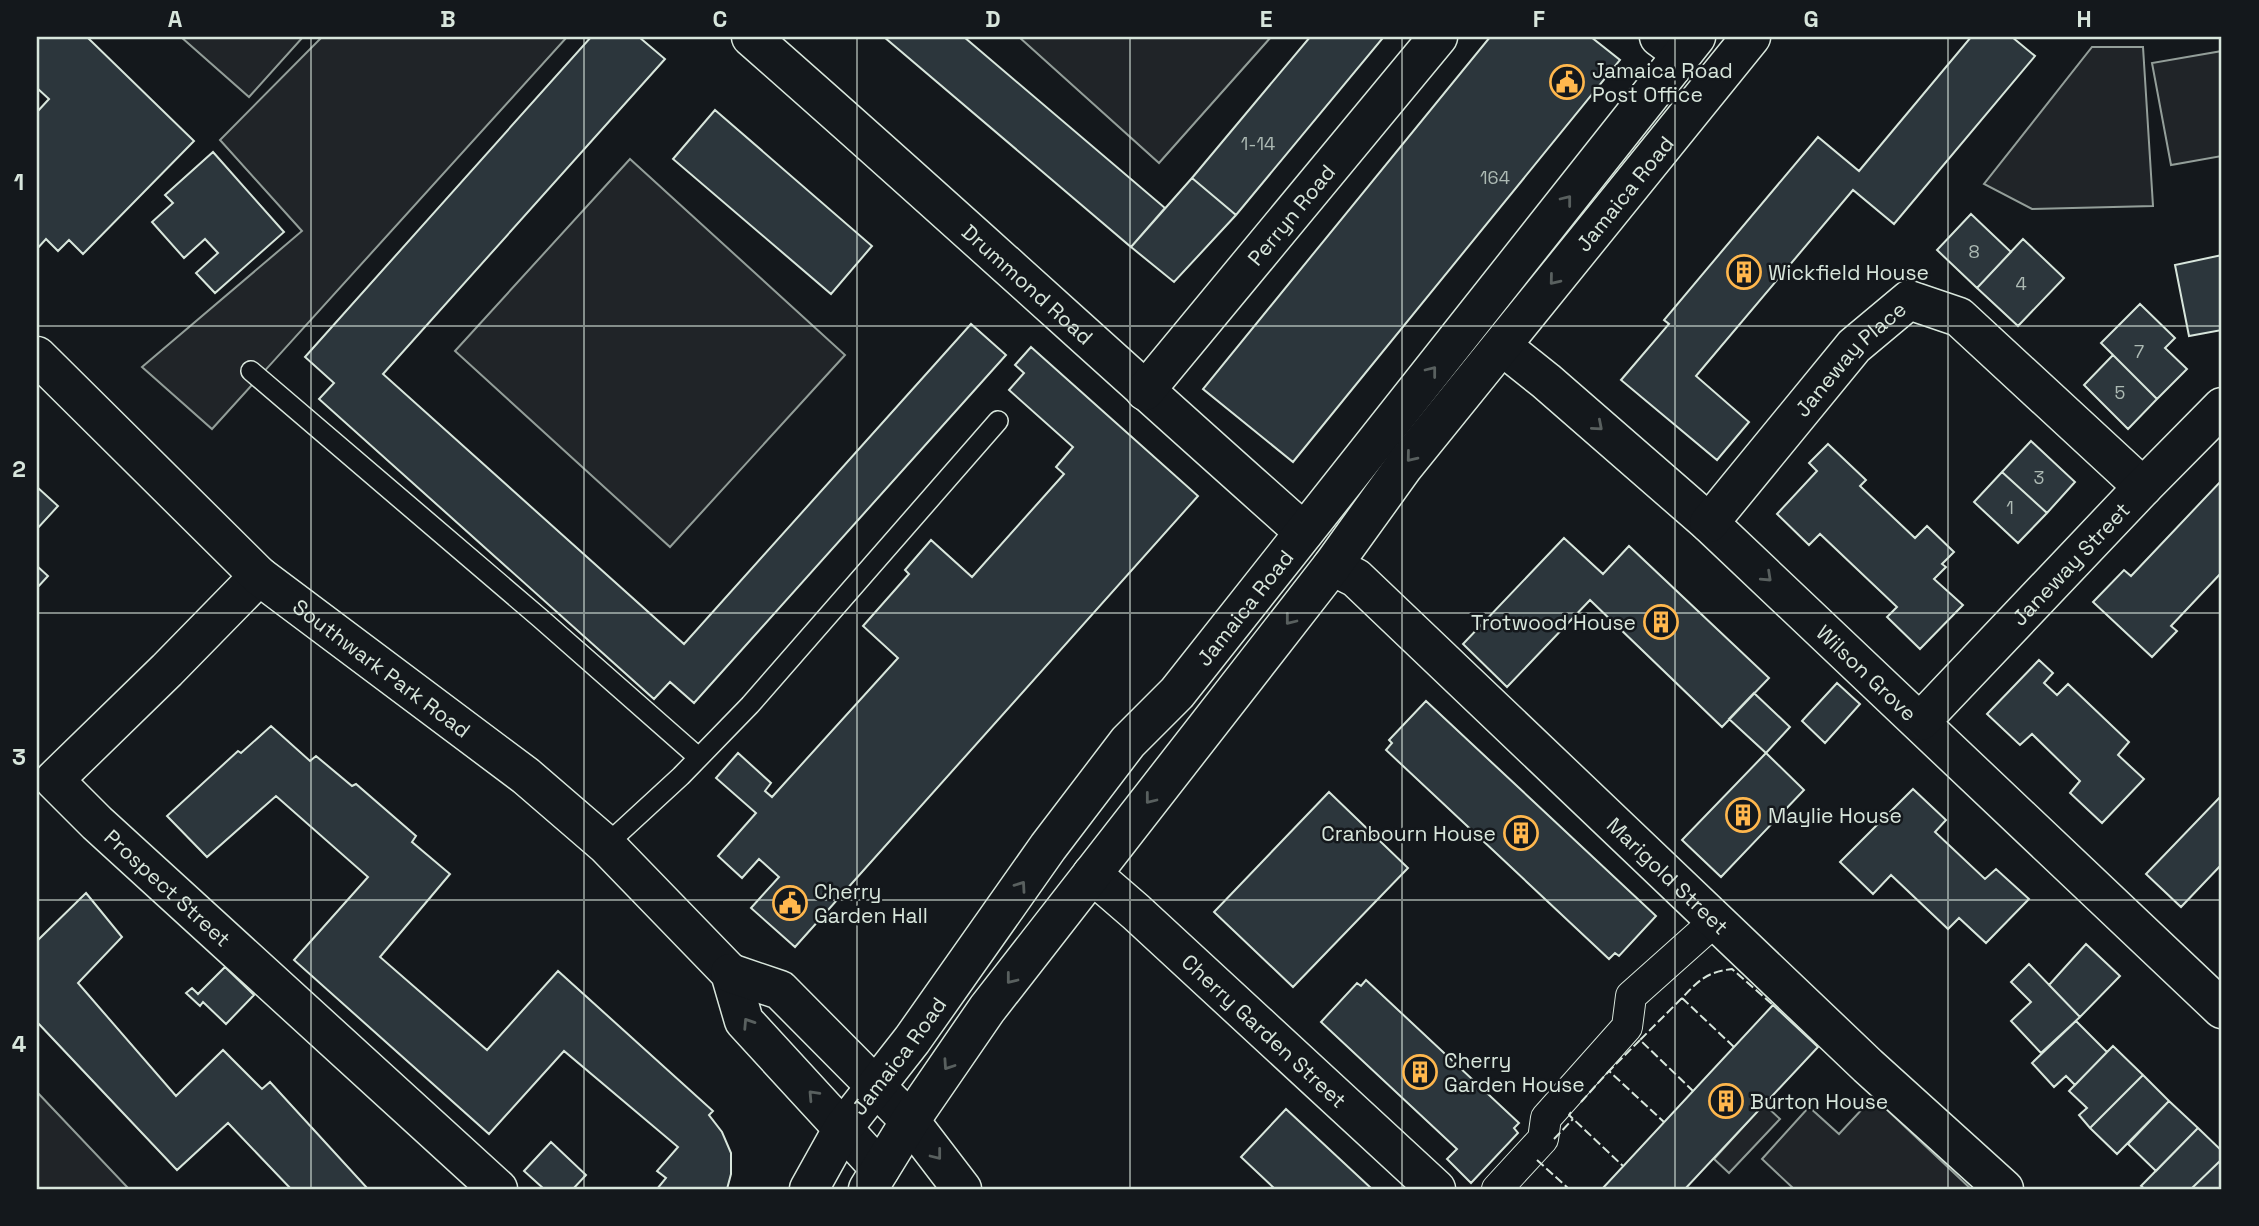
<svg xmlns="http://www.w3.org/2000/svg" width="2259" height="1226" font-family="'Space Grotesk',sans-serif">
	<style>
		.green { fill: #202428; stroke: #939e99; stroke-width: 2 }
		.building { fill: #2c363c; stroke: #d8e6dc; stroke-width: 2 }
		.lines { fill: none; stroke-linecap: round; stroke-linejoin: round }
		.service-casing { stroke: #d8e6dc; stroke-width: 22 }
		.pedestrian-casing { stroke: #d8e6dc; stroke-width: 32 }
		.minor-casing { stroke: #d8e6dc; stroke-width: 41 }
		.tertiary-casing { stroke: #d8e6dc; stroke-width: 41 }
		.primary-casing { stroke: #d8e6dc; stroke-width: 41 }
		.service { stroke: #14181c; stroke-width: 19 }
		.pedestrian { stroke: #14181c; stroke-width: 30 }
		.minor { stroke: #14181c; stroke-width: 38 }
		.tertiary { stroke: #14181c; stroke-width: 38 }
		.primary { stroke: #14181c; stroke-width: 38 }
		.fence { stroke: #d8e6dc; stroke-width: 2; stroke-dasharray: 9 3.5; stroke-linecap: butt }
		.oneway { stroke: #59605f }
		.grid { fill: none; stroke: #d8e6dc; stroke-width: 2; stroke-opacity: 0.55 }
		.labels { text-anchor: middle; dominant-baseline: central; stroke-width: 5; stroke-linejoin: round; paint-order: stroke }
		.number-label { font-size: 18px; fill: #adbab4 }
		.poi-label { font-size: 21px; fill: #d8e6dc; stroke: #14181c; text-anchor: start }
		.street-label { font-size: 21px; fill: #d8e6dc; stroke: #14181c }
		.neatline { fill: none; stroke: #d8e6dc; stroke-width: 2.5 }
		.grid-label { font-size: 23px; text-anchor: middle; font-weight: bold; fill: #d8e6dc }
	</style>
	<rect width="100%" height="100%" fill="#14181c"/>
	<!-- green -->
	<path class="green" d="M181,37H303L249,97Z
		M322,37H567L212,429L142,367L302,231L220,140Z
		M1019,37H1271L1159,163Z
		M2092,47H2143L2153,206L2032,209L1984,184Z
		M2222,51V156L2171,165L2152,63Z
		M630,159L845,355L670,547L455,351Z
		M37,1092L129,1189H37Z
		M1764,1104L1780,1119L1729,1173L1714,1159Z
		M1865,1106H1883L1971,1189H1794L1762,1159L1809,1107L1839,1134Z"/>
	<!-- building -->
	<path class="building" d="M37,37H87L194,141L83,254L69,240L58,251L46,239L37,249V112L49,99L37,88Z
		M591,37H639L665,59L383,374L684,644L971,324L1006,355L694,703L670,682L654,699L319,399L334,383L305,357Z
		M884,37H964L1165,208L1131,247Z
		M1310,37H1379L1382,39L1236,215L1192,178Z
		M1490,37H1591L1620,60L1293,462L1203,389Z
		M1971,37H2012L2035,56L1894,224L1853,190L1696,376L1749,422L1717,460L1621,380L1669,324L1664,320L1818,137L1859,171Z
		M715,110L872,246L831,294L673,159Z
		M213,152L284,232L215,293L196,273L218,253L205,239L184,258L152,222L173,203L165,195Z
		M1192,178L1236,215L1174,282L1131,247Z
		M1971,214L2011,252L1977,288L1937,250Z
		M2023,239L2064,278L2018,326L1977,288Z
		M2222,255V330L2189,336L2175,265Z
		M2140,304L2175,338L2165,348L2187,369L2157,399L2101,343Z
		M1031,347L1198,496L795,947L751,908L779,877L759,859L742,878L718,856L756,813L716,778L738,753L771,783L765,791L772,797L898,658L863,626L909,574L905,570L931,540L972,577L1064,474L1056,467L1073,447L1009,390L1024,373L1015,365Z
		M2113,355L2157,399L2128,429L2084,385Z
		M2031,441L2075,482L2047,513L2002,472Z
		M1828,444L1866,480L1860,486L1915,538L1927,526L1954,552L1942,564L1946,567L1934,579L1963,605L1920,649L1887,617L1897,607L1820,534L1809,545L1777,514L1817,471L1809,463Z
		M2002,472L2047,513L2018,543L1974,502Z
		M2222,480V572L2171,626L2177,631L2152,657L2093,602L2124,570L2131,576Z
		M37,487L58,506L37,529Z
		M1564,538L1603,574L1629,546L1769,678L1722,727L1590,600L1507,687L1463,644Z
		M37,566L48,576L37,588Z
		M2039,660L2053,673L2044,683L2057,695L2068,684L2129,742L2118,755L2144,779L2102,823L2070,793L2080,781L2032,734L2020,745L1987,714Z
		M1837,683L1860,704L1825,743L1802,721Z
		M1754,693L1790,727L1766,753L1729,719Z
		M1426,701L1656,916L1619,956L1615,953L1609,959L1386,750L1392,743L1389,740Z
		M271,726L310,761L316,756L352,786L356,784L416,836L412,842L450,874L380,957L487,1050L558,971L713,1111L709,1115L722,1132L731,1153V1174L727,1189H657L666,1178L657,1171L678,1147L564,1051L489,1134L294,960L368,877L276,796L207,857L167,816L238,751L241,753Z
		M1766,753L1804,790L1721,877L1682,840Z
		M1913,789L1946,820L1935,832L1985,879L1996,869L2029,899L1986,943L1959,918L1948,929L1891,875L1873,894L1840,862Z
		M1329,792L1408,868L1293,987L1214,912Z
		M2222,795V864L2181,907L2146,874Z
		M86,893L122,937L78,983L176,1096L223,1050L262,1089L270,1082L368,1189H291L228,1123L177,1170L37,1022V941Z
		M2086,944L2120,976L2080,1017L2049,985Z
		M2029,964L2080,1017L2041,1053L2011,1021L2031,1002L2011,982Z
		M225,967L254,995L226,1024L203,1002L200,1006L186,993L192,988L198,994Z
		M1366,980L1519,1123L1514,1128L1518,1133L1471,1183L1447,1159L1457,1149L1321,1022L1357,983L1361,986Z
		M1773,1005L1818,1047L1685,1189H1602Z
		M2076,1021L2107,1052L2075,1085L2066,1076L2054,1087L2032,1063Z
		M2113,1046L2143,1075L2090,1128L2079,1115L2087,1108L2069,1091Z
		M2143,1075L2169,1101L2117,1154L2090,1128Z
		M2169,1101L2198,1128L2156,1171L2128,1144Z
		M1286,1109L1372,1189H1275L1241,1157Z
		M2198,1128L2222,1151L2220,1161L2191,1189H2145L2141,1186Z
		M551,1142L586,1175L573,1189H544L524,1171Z
		M2220,1161L2222,1163V1189H2191Z"/>
	<g class="lines">
		<!-- service casing -->
		<g class="service-casing">
			<path id="service" d="M251,371L540,618L698,757
				M606,845L681,776L750,705L998,421"/>
		</g>
		<!-- pedestrian casing -->
		<g class="pedestrian-casing">
			<path id="pedestrian" d="M1497,1189L1543,1139L1546,1118L1627,1027L1631,996L1715,921"/>
		</g>
		<!-- minor casing -->
		<g class="minor-casing">
			<g id="minor">
				<path id="s1" d="M751,37C937,200 1119,368 1304,532"/>
				<path d="M1659,37L1682,54"/>
				<path id="s2" d="M1502,346L1546,381L1709,523L2222,1009"/>
				<path id="s3" d="M1145,391L1438,37"/>
				<path id="s4" d="M1709,523L1854,346L1909,300L1959,317L2143,487"/>
				<path id="s5" d="M1332,566L1356,578L1868,1066L2004,1189"/>
				<path id="s6" d="M259,576L167,670L54,780L97,823L498,1189"/>
				<path id="s7" d="M1921,721L2143,487L2222,407"/>
				<path id="s8" d="M1092,874L1136,912L1436,1189"/>
				<path d="M910,1121L962,1189"/>
			</g>
		</g>
		<!-- tertiary casing -->
		<g class="tertiary-casing">
			<g id="tertiary">
				<path id="s9" d="M37,356L259,576L526,776L606,845L730,973L744,1021L880,1169"/>
				<path d="M730,973L780,990L910,1121"/>
			</g>
		</g>
		<!-- primary casing -->
		<g class="primary-casing">
			<g id="primary">
				<path id="s10" d="M809,1189L843,1128L912,1040L1048,847L1128,742L1177,693L1696,37"/>
				<path id="s11" d="M868,1189L910,1121L987,1009L1332,566L1404,466L1751,37"/>
			</g>
		</g>
		<!-- service -->
		<use href="#service" class="service"/>
		<!-- pedestrian -->
		<use href="#pedestrian" class="pedestrian"/>
		<!-- minor -->
		<use href="#minor" class="minor"/>
		<!-- tertiary -->
		<use href="#tertiary" class="tertiary"/>
		<!-- primary -->
		<use href="#primary" class="primary"/>
		<!-- fence -->
		<path class="fence" d="M1682,998L1640,1040L1693,1091
			M1640,1040L1609,1071L1664,1122
			M1734,1047L1682,998C1699,980 1707,972 1732,969L1773,1005
			M1581,1102L1609,1071
			M1571,1112L1569,1115L1623,1166
			M1554,1139L1573,1119
			M1537,1160L1569,1189"/>
	</g>
	<!-- one-way arrows -->
	<defs><path id="oneway-chevron" d="M-2-3.5L2.5 0L-2 3.5" fill="none" stroke-width="1.6" stroke-linecap="round" stroke-linejoin="round" transform="scale(1.75)"/></defs>
	<g class="oneway">
		<use href="#oneway-chevron" transform="translate(1567 200) rotate(-52)"/>
		<use href="#oneway-chevron" transform="translate(1554 280) rotate(129)"/>
		<use href="#oneway-chevron" transform="translate(1432 371) rotate(-52)"/>
		<use href="#oneway-chevron" transform="translate(1598 426) rotate(41)"/>
		<use href="#oneway-chevron" transform="translate(1411 457) rotate(129)"/>
		<use href="#oneway-chevron" transform="translate(1767 577) rotate(43)"/>
		<use href="#oneway-chevron" transform="translate(1290 620) rotate(128)"/>
		<use href="#oneway-chevron" transform="translate(1150 799) rotate(128)"/>
		<use href="#oneway-chevron" transform="translate(1021 886) rotate(-55)"/>
		<use href="#oneway-chevron" transform="translate(1011 979) rotate(128)"/>
		<use href="#oneway-chevron" transform="translate(748 1023) rotate(-123)"/>
		<use href="#oneway-chevron" transform="translate(948 1065) rotate(124)"/>
		<use href="#oneway-chevron" transform="translate(813 1095) rotate(-133)"/>
		<use href="#oneway-chevron" transform="translate(937 1155) rotate(52)"/>
	</g>
	<!-- grid -->
	<path class="grid" d="M311,37V1189M584,37V1189M857,37V1189M1130,37V1189M1402,37V1189M1675,37V1189M1948,37V1189M37,326H2222M37,613H2222M37,900H2222"/>
	<!-- icons -->
	<defs>
		<g id="civic-ring" transform="scale(1.75)"><circle r="9.5" fill="#14181c" stroke="#ffb74d" stroke-width="1.5"/><path d="M-.6-6.5H3V-4.5H.6V-3L4-1V1h2V6H-6V1h2V-1L-.6-3ZM-1.2 2.5V6h2.4V2.5Z" fill="#ffb74d"/></g>
		<g id="building-ring" transform="scale(1.75)"><circle r="9.5" fill="#14181c" stroke="#ffb74d" stroke-width="1.5"/><path d="M-4-6H4V6H1V3H-1V6H-4ZM-2.5-4.3h1.7v1.8h-1.7ZM.8-4.3h1.7v1.8H.8ZM-2.5-1h1.7V.8h-1.7ZM.8-1h1.7V.8H.8Z" fill="#ffb74d"/></g>
	</defs>
	<g fill-rule="evenodd">
		<use href="#civic-ring" x="1567" y="82"/>
		<use href="#building-ring" x="1744" y="272"/>
		<use href="#building-ring" x="1661" y="622"/>
		<use href="#building-ring" x="1743" y="815"/>
		<use href="#building-ring" x="1521" y="833"/>
		<use href="#civic-ring" x="790" y="903"/>
		<use href="#building-ring" x="1420" y="1072"/>
		<use href="#building-ring" x="1726" y="1101"/>
	</g>
	<g class="labels">
		<!-- number labels -->
		<g class="number-label">
			<text x="1258" y="143">1-14</text>
			<text x="1495" y="177">164</text>
			<text x="1974" y="251">8</text>
			<text x="2021" y="283">4</text>
			<text x="2139" y="351">7</text>
			<text x="2120" y="392">5</text>
			<text x="2039" y="477">3</text>
			<text x="2010" y="507">1</text>
		</g>
		<!-- poi labels -->
		<g class="poi-label">
			<text x="1592" y="70">Jamaica Road<tspan x="1592" dy="24">Post Office</tspan></text>
			<text x="1768" y="272">Wickfield House</text>
			<text x="1636" y="622" text-anchor="end">Trotwood House</text>
			<text x="1768" y="815">Maylie House</text>
			<text x="1496" y="833" text-anchor="end">Cranbourn House</text>
			<text x="814" y="891">Cherry<tspan x="814" dy="24">Garden Hall</tspan></text>
			<text x="1444" y="1060">Cherry<tspan x="1444" dy="24">Garden House</tspan></text>
			<text x="1750" y="1101">Burton House</text>
		</g>
		<!-- street labels -->
		<g class="street-label">
			<text stroke="none"><textPath href="#s11" startOffset="1251">Jamaica Road</textPath></text>
			<text stroke="none"><textPath href="#s3" startOffset="229">Perryn Road</textPath></text>
			<text stroke="none"><textPath href="#s1" startOffset="371">Drummond Road</textPath></text>
			<text stroke="none"><textPath href="#s4" startOffset="217">Janeway Place</textPath></text>
			<text stroke="none"><textPath href="#s7" startOffset="217">Janeway Street</textPath></text>
			<text stroke="none"><textPath href="#s10" startOffset="728">Jamaica Road</textPath></text>
			<text stroke="none"><textPath href="#s9" startOffset="466">Southwark Park Road</textPath></text>
			<text stroke="none"><textPath href="#s2" startOffset="490">Wilson Grove</textPath></text>
			<text stroke="none"><textPath href="#s5" startOffset="458">Marigold Street</textPath></text>
			<text stroke="none"><textPath href="#s6" startOffset="446">Prospect Street</textPath></text>
			<text stroke="none"><textPath href="#s8" startOffset="233">Cherry Garden Street</textPath></text>
			<text stroke="none"><textPath href="#s10" startOffset="161">Jamaica Road</textPath></text>
		</g>
	</g>
	<!-- border -->
	<rect width="2259" height="1226" fill="none" stroke="#14181c" stroke-width="77"/>
	<rect x="38" y="38" width="2182" height="1150" class="neatline"/>
	<g class="grid-label">
		<text x="175" y="27">A</text>
		<text x="448" y="27">B</text>
		<text x="720" y="27">C</text>
		<text x="993" y="27">D</text>
		<text x="1266" y="27">E</text>
		<text x="1539" y="27">F</text>
		<text x="1811" y="27">G</text>
		<text x="2084" y="27">H</text>
		<text x="19" y="190">1</text>
		<text x="19" y="477">2</text>
		<text x="19" y="765">3</text>
		<text x="19" y="1052">4</text>
	</g>
</svg>
